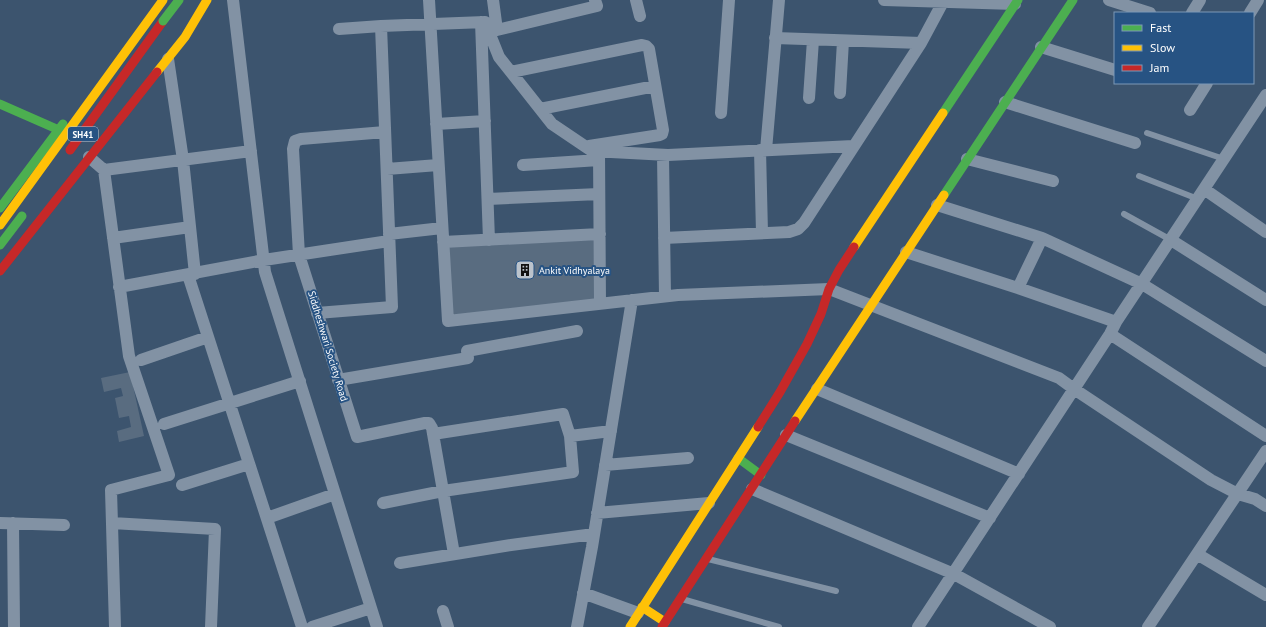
<svg xmlns="http://www.w3.org/2000/svg" width="1266" height="627" font-family="'PT Sans',sans-serif">
	<style>
		.building { fill: #596c80 }
		.lines { fill: none; stroke-linecap: round; stroke-linejoin: round }
		.lane { stroke: #8292a4; stroke-width: 6 }
		.street { stroke: #8292a4; stroke-width: 12 }
		.fast { stroke: #4caf50; stroke-width: 9 }
		.slow { stroke: #ffc107; stroke-width: 9 }
		.jam { stroke: #c62828; stroke-width: 9 }
		.fast-bridge { stroke: #4caf50; stroke-width: 9 }
		.labels { text-anchor: middle; dominant-baseline: central; stroke-width: 4; stroke-linejoin: round; paint-order: stroke }
		.shield { fill: #275383; stroke: #becbda; stroke-width: 1 }
		.shield-label { font-size: 9px; font-weight: bold; fill: #fff }
		.poi-label { font-size: 10px; fill: #fff; stroke: #275383; text-anchor: start }
		.street-label { font-size: 10px; fill: #fff; stroke: #275383 }
	</style>
	<rect width="100%" height="100%" fill="#3c546e"/>
	<!-- building -->
	<path class="building" d="M599,240L600,299L452,320L448,242Z
		M130,372L144,436L119,442L117,431L131,427L129,416L119,418L115,398L123,396L121,388L104,392L101,378Z"/>
	<g class="lines">
		<!-- lane -->
		<path class="lane" d="M1147,133L1224,159
			M1139,176L1198,199
			M1124,214L1171,240
			M708,559L836,591
			M682,599L779,627"/>
		<!-- street -->
		<path class="street" d="M233,0L265,272L377,627
			M429,0L448,321L678,295L829,289L1059,378L1074,389L1211,480L1238,494L1255,499L1266,506
			M493,0L497,30L597,6L595,0
			M636,0L640,16
			M884,0L1015,4
			M1109,0L1150,13
			M1192,13L1200,0
			M1250,13L1258,0
			M481,22L489,240
			M339,29L381,26L485,22L499,57L552,124L592,151L668,155L853,146
			M775,38L921,43L943,2
			M1041,47L1115,70
			M168,59L183,160L195,274
			M511,72L642,45L646,46L649,49L663,130L662,134L660,135L589,146
			M840,93L843,41
			M809,98L813,40
			M1005,102L1135,143
			M540,109L655,86
			M1190,110L1207,83
			M721,113L729,0
			M436,124L485,121
			M385,132L301,139L295,141L293,149L299,255L357,437L425,423H429L432,428L454,554
			M760,150L762,233
			M766,150L779,0
			M599,152L600,303
			M663,155L665,296
			M89,157L104,170L129,356L169,475L111,490L115,627
			M967,159L1053,181
			M523,165L599,160
			M387,169L438,165
			M104,170L251,151
			M1204,189L1266,232
			M488,199L599,194
			M937,205L1042,238L1142,284L1266,361
			M389,234L442,228
			M113,238L190,227
			M664,238L789,232L798,229L804,223L921,43
			M1171,240L1266,300
			M443,242L600,234
			M906,252L1018,288L1116,322
			M188,275L302,627
			M119,287L264,260L389,241
			M1018,288L1042,238
			M317,313L392,307L381,26
			M1110,334L1266,436
			M141,360L208,337
			M338,380L468,358L467,351L577,331
			M817,389L1019,474
			M164,424L300,381
			M433,434L563,414L570,436
			M786,435L990,518
			M605,465L688,458
			M182,485L249,464
			M752,489L954,574L1050,627
			M383,503L443,491L573,472L570,436L611,431
			M597,513L709,503
			M267,518L335,494
			M0,523L64,525
			M13,523L14,627
			M112,523L215,529L211,627
			M1197,554L1266,595
			M400,563L511,545L594,534
			M583,593L638,613
			M443,611L448,627
			M312,627L371,608
			M577,627L592,547L632,300
			M918,627L1110,334L1116,322L1266,95
			M1148,627L1266,451"/>
		<!-- fast -->
		<path class="fast" d="M0,104L59,130
			M943,113L1018,0
			M944,195L1073,0
			M0,208L63,124
			M0,245L22,216
			M738,458L761,475"/>
		<!-- slow -->
		<path class="slow" d="M157,72L185,37L207,0
			M0,225L163,0
			M854,247L943,113
			M795,421L944,195
			M642,607L665,622
			M630,627L758,427"/>
		<!-- jam -->
		<path class="jam" d="M70,150L163,21
			M0,271L157,72
			M758,427L780,392L807,344L821,314L829,289L839,270L854,247
			M662,627L795,421"/>
		<!-- fast-bridge -->
		<path class="fast-bridge" d="M163,21L179,0"/>
	</g>
	<!-- icons -->
	<defs>
		<g id="building-square" transform="scale(1)"><rect x="-9" y="-9" width="18" height="18" rx="4" fill="#bbc3cc" stroke="#275383"/><path d="M-4-6H4V6H1V3H-1V6H-4ZM-2.5-4.3h1.7v1.8h-1.7ZM.8-4.3h1.7v1.8H.8ZM-2.5-1h1.7V.8h-1.7ZM.8-1h1.7V.8H.8Z" fill="#111"/></g>
	</defs>
	<g fill-rule="evenodd">
		<use href="#building-square" x="525" y="270"/>
	</g>
	<g class="labels">
		<!-- shield labels -->
		<rect class="shield" x="68" y="127" width="30" height="14" rx="3"/>
		<g class="shield-label">
			<text x="83" y="134">SH41</text>
		</g>
		<!-- poi labels -->
		<g class="poi-label">
			<text x="539" y="270">Ankit Vidhyalaya</text>
		</g>
		<!-- street labels -->
		<g class="street-label">
			<text transform="translate(328 346) rotate(73)">Siddheshwari Society Road</text>
		</g>
	</g>
	<!-- legend -->
	<rect x="1114" y="12" width="140" height="72" fill="#275383" stroke="#7d98b5"/>
	<rect x="1122" y="25" width="20" height="6" fill="#4caf50" stroke="#7d98b5"/>
	<text x="1150" y="32" font-size="12" fill="#ffffff">Fast</text>
	<rect x="1122" y="45" width="20" height="6" fill="#ffc107" stroke="#7d98b5"/>
	<text x="1150" y="52" font-size="12" fill="#ffffff">Slow</text>
	<rect x="1122" y="65" width="20" height="6" fill="#c62828" stroke="#7d98b5"/>
	<text x="1150" y="72" font-size="12" fill="#ffffff">Jam</text>
</svg>
